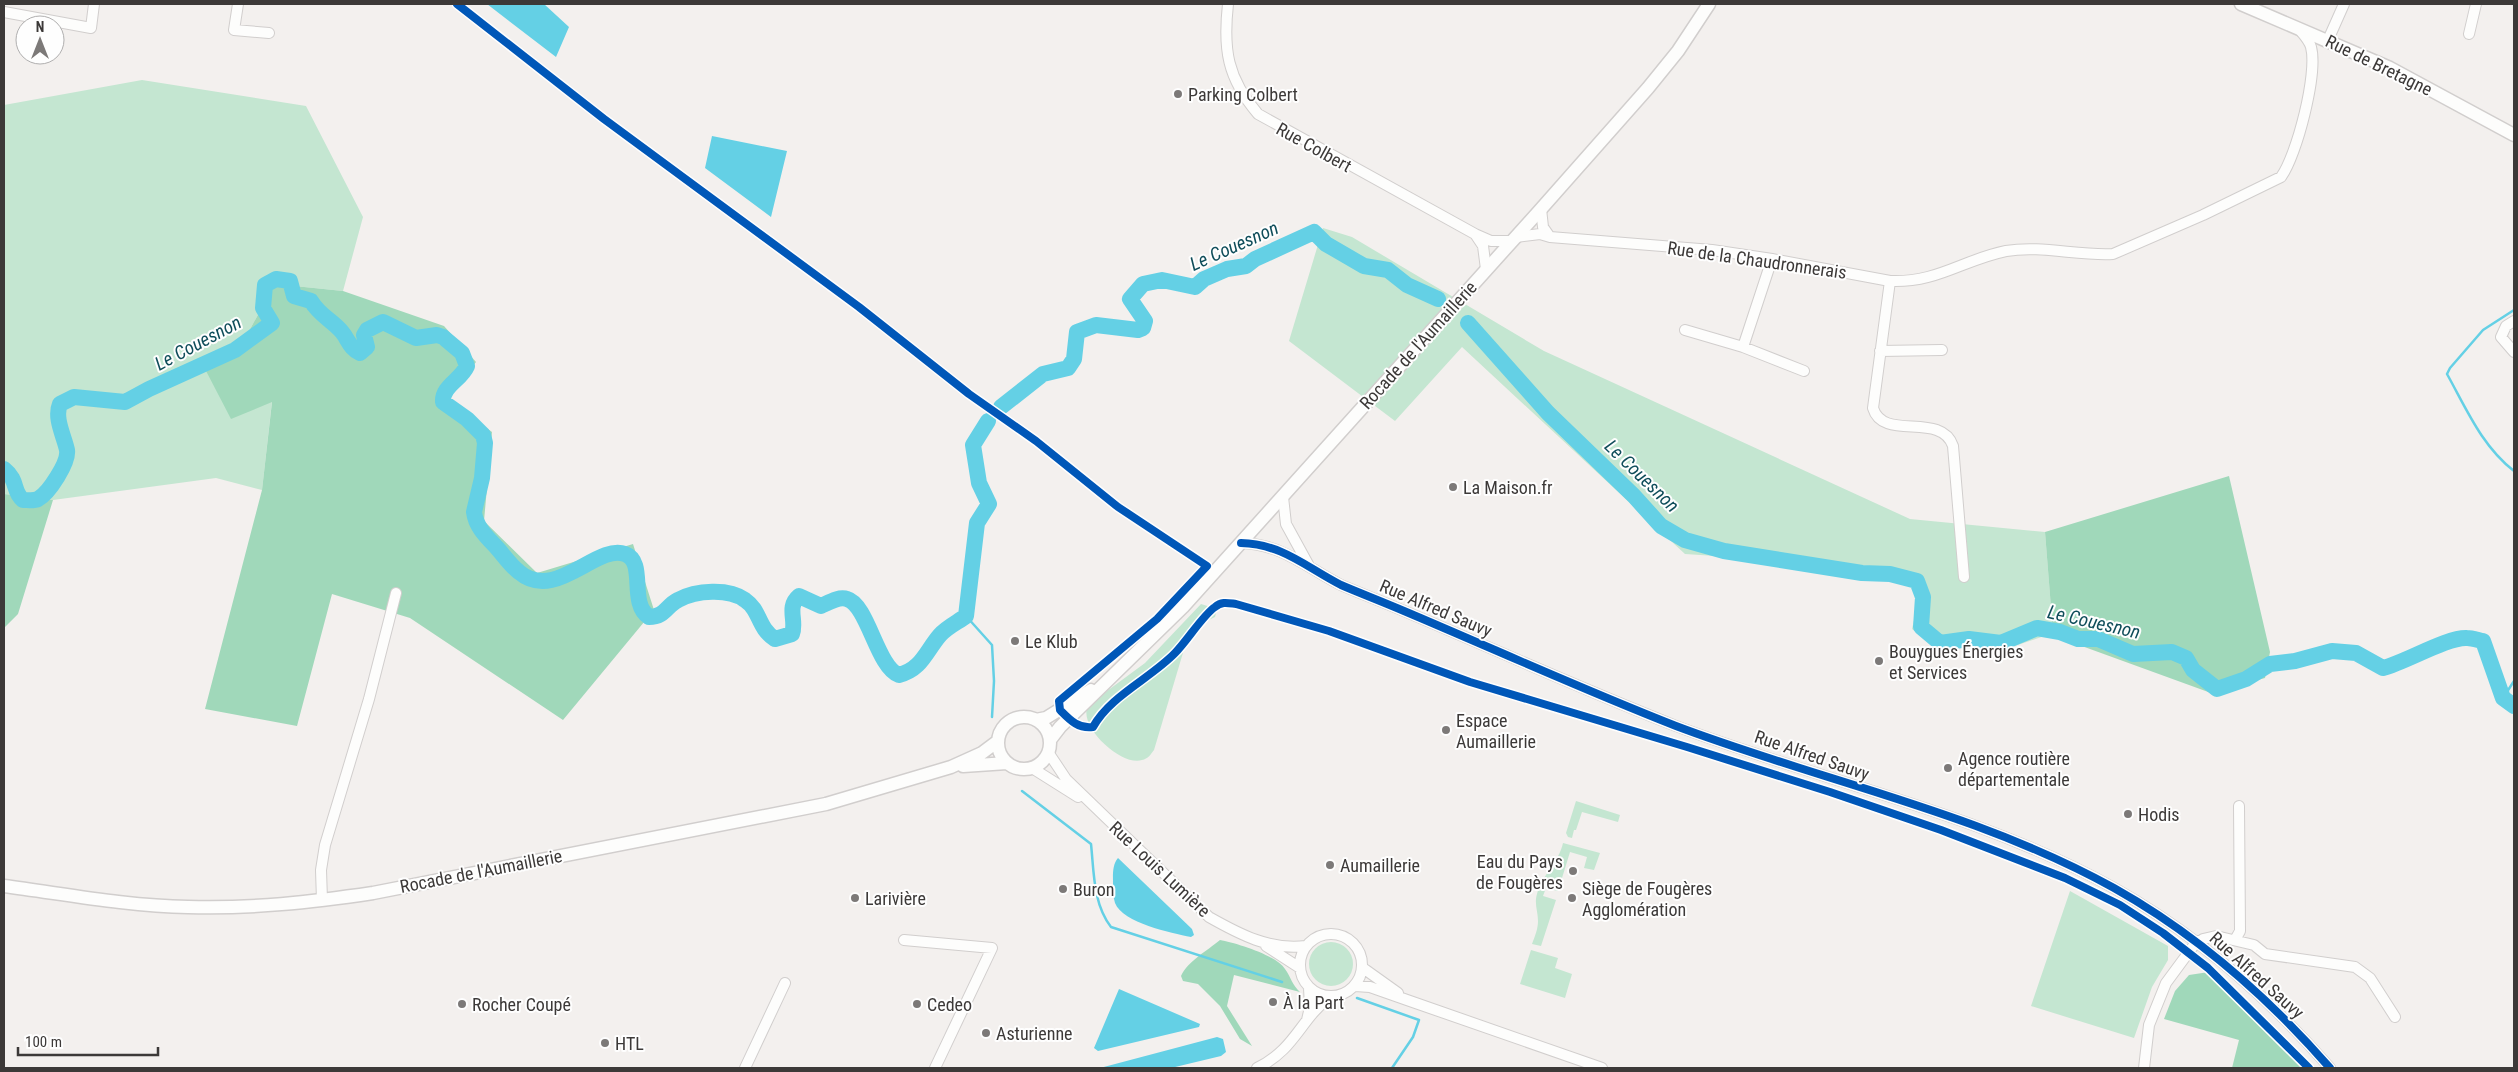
<svg xmlns="http://www.w3.org/2000/svg" width="2518" height="1072" font-family="'Roboto Condensed',sans-serif">
	<style>
		.green { fill: #c4e6d1 }
		.forest { fill: #a0d8ba }
		.water { fill: #64d0e5 }
		.lines { fill: none; stroke-linecap: round; stroke-linejoin: round }
		.stream { stroke: #64d0e5; stroke-width: 2.5 }
		.river { stroke: #64d0e5; stroke-width: 16 }
		.minor-casing { stroke: #d1cecd; stroke-width: 12 }
		.major-casing { stroke: #d1cecd; stroke-width: 15 }
		.minor { stroke: #fdfdfc; stroke-width: 10 }
		.major { stroke: #fdfdfc; stroke-width: 12 }
		.cycleway-casing { stroke: #fefefe; stroke-width: 11 }
		.cycleway { stroke: #0057b8; stroke-width: 8 }
		.poi-dot { fill: #7c7978; stroke: #fefefe; stroke-width: 2 }
		.labels { text-anchor: middle; dominant-baseline: central; stroke-width: 4; stroke-linejoin: round; paint-order: stroke }
		.street-label { font-size: 18px; fill: #3c3938; stroke: #fefefe }
		.poi-label { font-size: 18px; fill: #3c3938; stroke: #fefefe; text-anchor: start }
		.water-label { font-size: 19px; font-style: italic; fill: #0f4d5a; stroke: #fefefe }
	</style>
	<rect width="100%" height="100%" fill="#f3f0ee"/>
	<!-- green -->
	<path class="green" d="M142,80L306,106L363,217L343,291L275,284L249,331L205,369L272,401L262,490L216,478L53,500L4,494V105Z
		M1323,228L1352,237L1544,351L1910,519L2045,532L2053,633L1997,652L1969,639L1941,649L1912,629L1922,587L1911,580L1884,579L1871,566L1685,554L1462,347L1395,421L1289,341Z
		M1201,604L1217,609L1215,617L1194,627L1188,636L1154,750C1151,754 1148,759 1142,760C1123,767 1077,727 1088,705L1145,663Z
		M1576,801L1620,815L1618,822L1582,812L1576,830H1574L1572,838L1568,837L1566,833Z
		M1563,843L1600,853L1594,870L1584,868L1587,857L1570,852L1558,891L1546,888L1543,896L1556,900L1541,946L1532,944C1535,936 1538,929 1538,921C1538,911 1534,904 1537,894C1542,875 1559,862 1563,843Z
		M2070,891L2168,946V960L2152,987L2134,1038L2031,1006Z
		M1309 964a22 22 0 1 1 44 0a22 22 0 1 1-44 0Z
		M1531,950L1558,958L1555,968L1572,974L1565,998L1520,984Z"/>
	<!-- forest -->
	<path class="forest" d="M275,284L343,291L444,326L476,362L448,399L492,432L484,521L537,573L633,544L654,610L563,720L410,618L332,594L297,726L205,709L262,490L272,402L231,419L205,369L249,331Z
		M2229,476L2270,652L2265,678L2211,693L2079,645L2053,633L2045,532Z
		M4,494L53,500L18,614L4,628Z
		M1220,940C1236,943 1276,955 1285,969C1291,977 1292,985 1300,992L1234,975L1227,1006L1252,1046L1240,1039L1220,1006L1198,984L1183,981L1181,976C1188,961 1207,951 1220,940Z
		M2209,972L2304,1068H2232L2239,1040L2164,1019L2175,991L2189,975Z"/>
	<!-- water -->
	<path class="water" d="M487,4H544L569,27L556,57Z
		M712,136L787,151L771,217L705,168Z
		M1118,858L1192,929L1194,935L1191,937C1171,933 1123,923 1115,903C1113,897 1113,890 1113,884C1113,875 1112,865 1118,858Z
		M1119,989L1200,1024L1199,1027L1098,1051L1094,1048Z
		M1217,1037L1223,1039L1226,1052L1221,1056L1171,1068H1100Z"/>
	<g class="lines">
		<!-- stream -->
		<path class="stream" d="M2514,310L2483,330L2450,368L2447,374C2467,410 2482,446 2514,471
			M966,616L992,645L994,681L992,717
			M2503,698L2514,681
			M1022,791L1091,844C1094,872 1093,904 1111,927L1282,982
			M1357,998L1419,1020L1413,1037L1392,1068"/>
		<!-- river -->
		<path class="river" d="M1468,323L1548,413L1634,496L1661,526L1685,540L1724,551L1862,573L1890,574L1917,581L1923,597L1921,627L1940,643L1969,639L2001,643L2037,628L2060,632L2078,639H2098L2133,654L2172,652L2186,658L2193,670L2217,689L2246,679L2270,664L2295,661L2332,651L2356,653L2383,668C2406,662 2447,637 2467,638C2472,638 2478,640 2483,641L2503,698L2514,706
			M1001,407L1043,374L1068,368L1074,359L1077,332L1096,325L1138,330L1143,328L1145,321L1130,299L1143,284L1162,280L1195,287L1204,279L1227,269L1246,266L1255,259L1314,232L1326,244L1364,266L1388,270L1407,285L1438,299
			M4,469C19,481 12,491 23,500C28,500 34,501 38,499C49,493 69,462 67,450C64,436 54,418 60,404L74,397L125,402L149,389L235,350L272,323L263,308L265,285L276,279L290,281L294,296L311,301C320,316 332,320 342,332C348,339 350,349 360,353L367,347L364,335L367,330L383,322L416,338L437,335L443,337L462,353L467,366C461,380 442,386 443,402L467,419L483,435L485,443L482,478L474,512C476,528 488,538 498,549C505,557 511,566 519,572C555,603 597,543 625,554C647,562 628,603 649,617C665,617 666,606 678,600C696,590 729,588 745,600C761,611 757,627 775,639L792,634C797,621 786,607 799,596L821,606C828,603 839,596 847,599C868,605 877,667 899,675C922,669 926,651 940,635C947,627 958,622 966,616L977,523L989,504L979,483L973,445L988,421"/>
		<!-- minor casing -->
		<g class="minor-casing">
			<path id="minor" d="M238,4L234,30L269,33
				M1228,4C1223,49 1227,78 1258,114L1475,234
				M4,12L91,28L94,4
				M2469,34L2476,4
				M2328,40L2344,4
				M1516,237L1540,234L1550,237L1543,227L1541,209
				M1550,237L1712,250L1772,259L1890,281C1937,283 1962,260 2006,251C2041,245 2078,256 2113,254L2203,215L2281,177C2297,155 2318,73 2311,47C2309,40 2303,34 2298,28
				M1486,269L1483,246L1475,234L1491,241H1512
				M1890,281L1873,408C1883,442 1941,411 1953,446L1964,577
				M2514,321L2506,326L2501,337L2514,352
				M1685,330L1743,347L1804,371
				M1743,347L1772,259
				M1880,351L1942,350
				M1283,497L1286,524L1309,566
				M1241,543C1282,544 1306,567 1341,585C1362,594 1383,602 1404,611C1494,649 1584,690 1676,726C1821,781 1977,812 2114,888C2196,934 2268,997 2330,1068
				M1048,752L1066,779L1209,917C1239,934 1271,951 1306,946
				M1032,768L1078,797
				M322,900L321,870L325,845L369,699L396,593
				M1300 965a31 31 0 1 1 62 0a31 31 0 1 1-62 0Z
				M904,940L992,948L935,1068
				M2235,940L2240,931L2239,806
				M2199,943L2203,939L2216,936L2254,945L2265,954L2355,967L2370,978L2395,1017
				M1266,946L1300,968
				M1363,968L1398,993
				M1355,986L1370,987L1407,1000L1602,1068
				M1307,1020L1310,1007L1309,988
				M745,1068L785,983
				M1257,1068C1296,1049 1300,1019 1330,997
				M2144,1068L2149,1025L2166,983L2197,941"/>
		</g>
		<!-- major casing -->
		<g class="major-casing">
			<path id="major" d="M2241,4L2390,68L2514,135
				M998 743a26 26 0 1 1 52 0a26 26 0 1 1-52 0Z
				M1036,720L1046,718L1091,690
				M1050,740L1060,727L1183,607L1541,209L1648,88L1678,51L1709,4
				M963,766L1007,763
				M4,886C65,894 127,906 188,907C251,909 312,902 373,893L826,804L951,767L982,753L998,741"/>
		</g>
		<!-- minor -->
		<use href="#minor" class="minor"/>
		<!-- major -->
		<use href="#major" class="major"/>
		<!-- cycleway casing -->
		<g class="cycleway-casing">
			<path id="cycleway" d="M457,4L604,119L859,307L969,394L1036,441L1118,507L1207,566L1157,619L1059,701L1060,710C1070,720 1078,729 1093,727C1110,696 1151,678 1175,653C1187,641 1203,615 1215,607C1222,601 1228,603 1236,604L1329,631L1470,682L1687,747L1830,792L1941,830L2065,878L2120,905L2163,933L2208,968L2309,1068
				M1241,543C1282,544 1306,567 1341,585C1362,594 1383,602 1404,611C1494,649 1584,690 1676,726C1821,781 1977,812 2114,888C2196,934 2268,997 2330,1068"/>
		</g>
		<!-- cycleway -->
		<use href="#cycleway" class="cycleway"/>
	</g>
	<!-- markers -->
	<g class="poi-dot">
		<circle cx="1178" cy="94" r="5"/>
		<circle cx="1453" cy="487" r="5"/>
		<circle cx="1015" cy="641" r="5"/>
		<circle cx="1879" cy="661" r="5"/>
		<circle cx="1446" cy="730" r="5"/>
		<circle cx="1948" cy="768" r="5"/>
		<circle cx="2128" cy="814" r="5"/>
		<circle cx="1330" cy="865" r="5"/>
		<circle cx="1573" cy="871" r="5"/>
		<circle cx="1063" cy="889" r="5"/>
		<circle cx="855" cy="898" r="5"/>
		<circle cx="1572" cy="898" r="5"/>
		<circle cx="1273" cy="1002" r="5"/>
		<circle cx="462" cy="1004" r="5"/>
		<circle cx="917" cy="1004" r="5"/>
		<circle cx="986" cy="1033" r="5"/>
		<circle cx="605" cy="1043" r="5"/>
	</g>
	<g class="labels">
		<!-- street labels -->
		<g class="street-label">
			<text transform="translate(2379 65) rotate(26)">Rue de Bretagne</text>
			<text transform="translate(1314 147) rotate(29)">Rue Colbert</text>
			<text transform="translate(1757 260) rotate(8)">Rue de la Chaudronnerais</text>
			<text transform="translate(1418 345) rotate(-48)">Rocade de l'Aumaillerie</text>
			<text transform="translate(1436 608) rotate(23)">Rue Alfred Sauvy</text>
			<text transform="translate(1812 755) rotate(19)">Rue Alfred Sauvy</text>
			<text transform="translate(1160 869) rotate(43)">Rue Louis Lumière</text>
			<text transform="translate(481 871) rotate(-11)">Rocade de l'Aumaillerie</text>
			<text transform="translate(2257 975) rotate(42)">Rue Alfred Sauvy</text>
		</g>
		<!-- poi labels -->
		<g class="poi-label">
			<text x="1188" y="94">Parking Colbert</text>
			<text x="1463" y="487">La Maison.fr</text>
			<text x="1025" y="641">Le Klub</text>
			<text x="1889" y="651">Bouygues Énergies<tspan x="1889" dy="21">et Services</tspan></text>
			<text x="1456" y="720">Espace<tspan x="1456" dy="21">Aumaillerie</tspan></text>
			<text x="1958" y="758">Agence routière<tspan x="1958" dy="21">départementale</tspan></text>
			<text x="2138" y="814">Hodis</text>
			<text x="1563" y="861" text-anchor="end">Eau du Pays<tspan x="1563" dy="21">de Fougères</tspan></text>
			<text x="1340" y="865">Aumaillerie</text>
			<text x="1582" y="888">Siège de Fougères<tspan x="1582" dy="21">Agglomération</tspan></text>
			<text x="1073" y="889">Buron</text>
			<text x="865" y="898">Larivière</text>
			<text x="1283" y="1002">À la Part</text>
			<text x="472" y="1004">Rocher Coupé</text>
			<text x="927" y="1004">Cedeo</text>
			<text x="996" y="1033">Asturienne</text>
			<text x="615" y="1043">HTL</text>
		</g>
		<!-- water labels -->
		<g class="water-label">
			<text transform="translate(1234 246) rotate(-24)">Le Couesnon</text>
			<text transform="translate(198 343) rotate(-28)">Le Couesnon</text>
			<text transform="translate(1642 476) rotate(44)">Le Couesnon</text>
			<text transform="translate(2094 622) rotate(13)">Le Couesnon</text>
		</g>
	</g>
	<!-- border -->
	<rect width="2518" height="1072" fill="none" stroke="#3c3938" stroke-width="10"/>
	<!-- north arrow -->
	<g transform="translate(40 40)"><circle r="24" fill="#fefefe" stroke="#b0afaf"/>
	<path d="M0-4L9 19L0 12L-9 19Z" fill="#7c7978"/>
	<text y="-8" font-size="14" font-weight="bold" text-anchor="middle" fill="#3c3938">N</text>
	</g>
	<!-- scale -->
	<path d="M18 1047v8h140v-8" fill="none" stroke="#3c3938" stroke-width="2.5"/>
	<text x="25" y="1047" font-size="15" fill="#3c3938" stroke="#fefefe" stroke-width="4" paint-order="stroke">100 m</text>
</svg>
